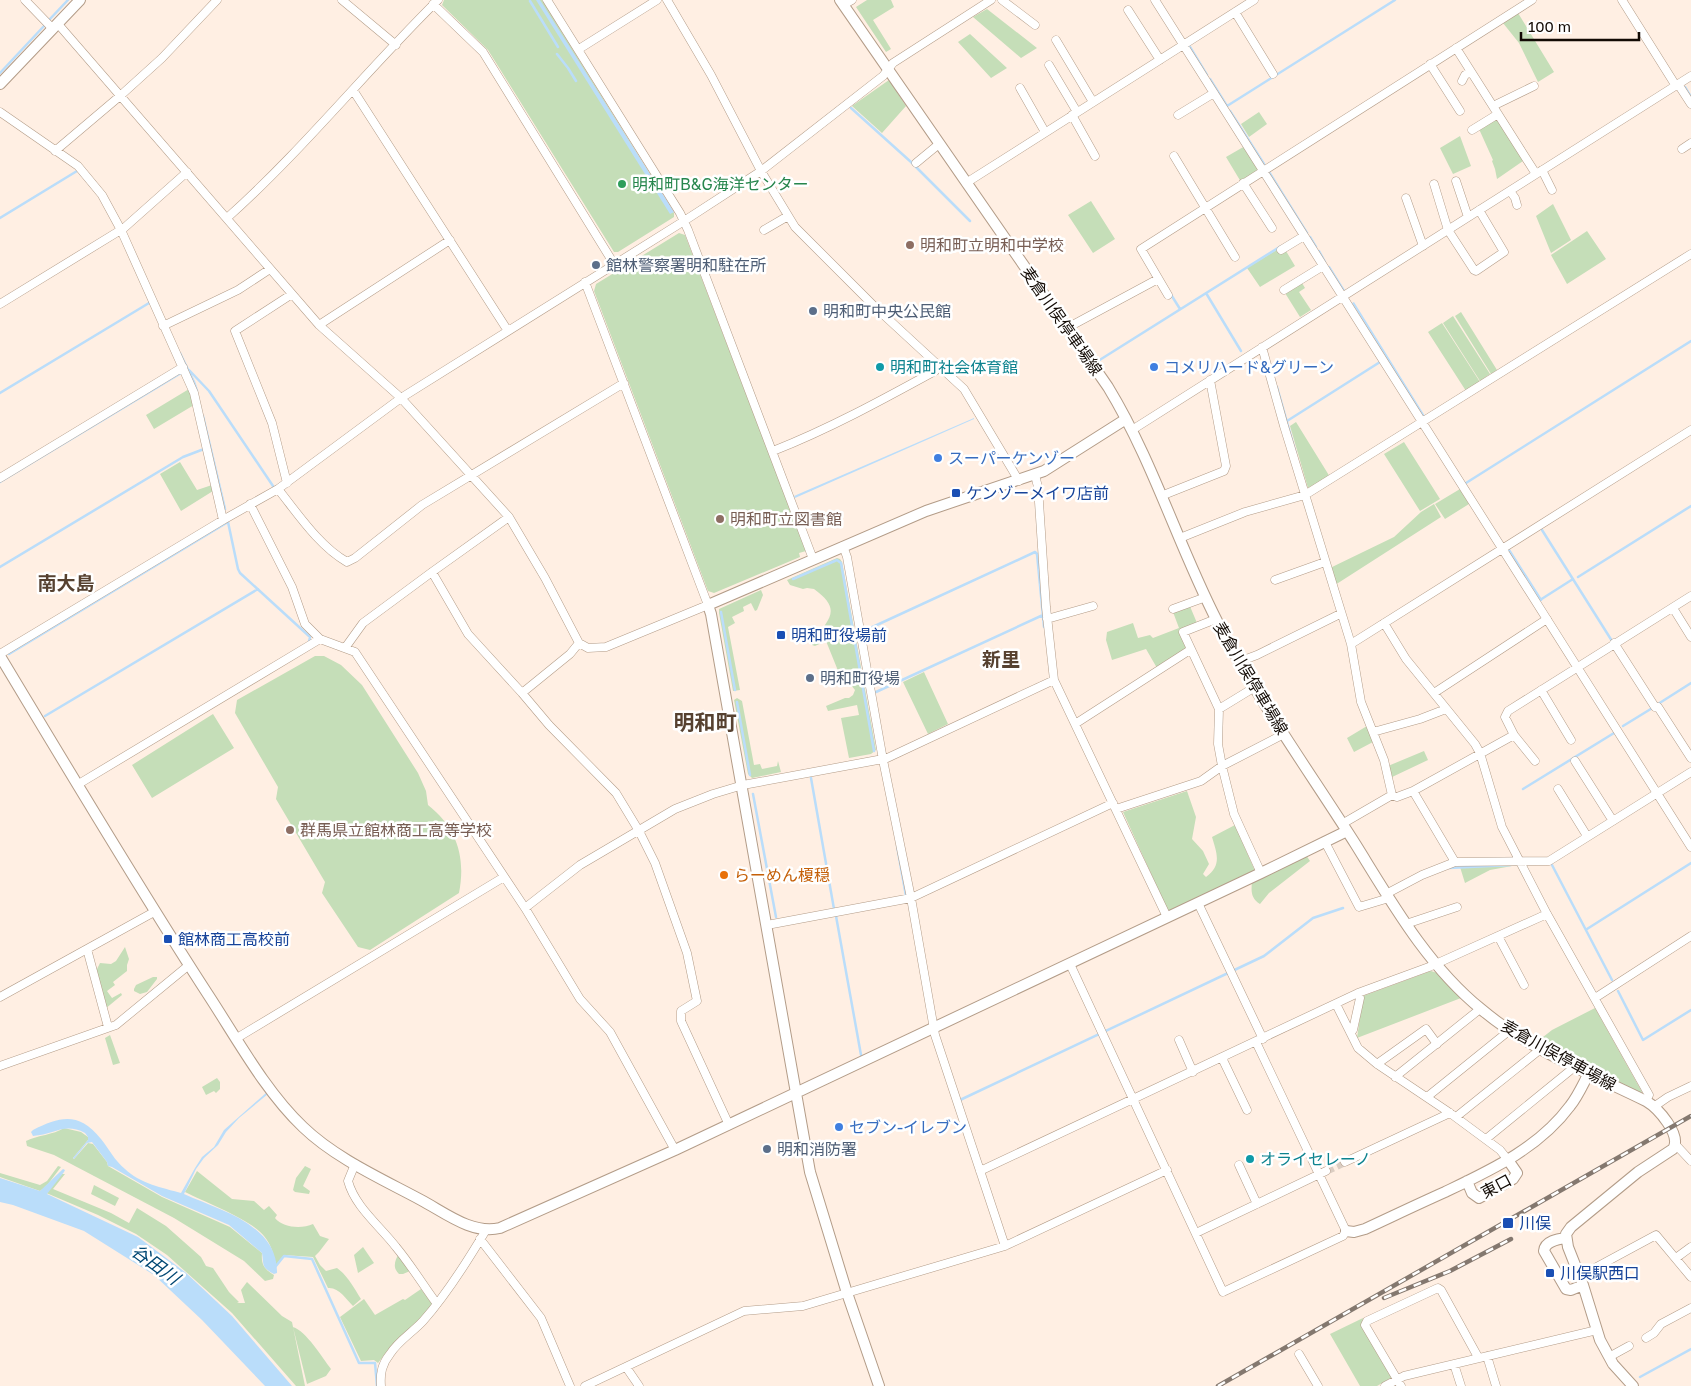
<svg xmlns="http://www.w3.org/2000/svg" width="1691" height="1386" font-family="'Golos Text','Noto Sans JP',sans-serif">
	<style>
		.green { fill: #c5deb8 }
		.water { fill: #baddfa }
		.lines { fill: none; stroke-linecap: round; stroke-linejoin: round }
		.stream { stroke: #baddfa; stroke-width: 2.5 }
		.street-tunnel { stroke: #dbcdc2; stroke-width: 8; stroke-dasharray: 8 4; stroke-linecap: butt }
		.street-casing { stroke: #b39c88; stroke-width: 9 }
		.secondary-casing { stroke: #b39c88; stroke-width: 12 }
		.street { stroke: #fff; stroke-width: 8 }
		.secondary { stroke: #fff; stroke-width: 10 }
		.rail-casing { stroke: #84786f; stroke-width: 4.5 }
		.rail { stroke: #fff; stroke-width: 2.5; stroke-dasharray: 8; stroke-linecap: butt }
		.leisure-dot { fill: #2e9e5b; stroke: #fff; stroke-width: 2 }
		.education-dot { fill: #8d6e63; stroke: #fff; stroke-width: 2 }
		.service-dot { fill: #5c6f8a; stroke: #fff; stroke-width: 2 }
		.culture-dot { fill: #0f9aa8; stroke: #fff; stroke-width: 2 }
		.shop-dot { fill: #3f7fe0; stroke: #fff; stroke-width: 2 }
		.transit-dot { fill: #1a4fb4; stroke: #fff; stroke-width: 2 }
		.food-dot { fill: #e8710a; stroke: #fff; stroke-width: 2 }
		.labels { text-anchor: middle; dominant-baseline: central; stroke-width: 5; stroke-linejoin: round; paint-order: stroke }
		.leisure-label { font-size: 16px; fill: #27864d; stroke: #fff; text-anchor: start }
		.education-label { font-size: 16px; fill: #785e54; stroke: #fff; text-anchor: start }
		.service-label { font-size: 16px; fill: #4e5e75; stroke: #fff; text-anchor: start }
		.street-label { font-size: 16px; fill: #120a04; stroke: #fff }
		.culture-label { font-size: 16px; fill: #0d838f; stroke: #fff; text-anchor: start }
		.shop-label { font-size: 16px; fill: #366cbe; stroke: #fff; text-anchor: start }
		.transit-label { font-size: 16px; fill: #164399; stroke: #fff; text-anchor: start }
		.food-label { font-size: 16px; fill: #c56008; stroke: #fff; text-anchor: start }
		.water-label { font-size: 18px; font-style: italic; fill: #004773; stroke: #fff }
		.quarter-label { font-size: 19px; font-weight: bold; fill: #564130; stroke: #fff }
		.district-label { font-size: 21px; font-weight: bold; fill: #564130; stroke: #fff }
	</style>
	<rect width="100%" height="100%" fill="#ffefe3"/>
	<!-- green -->
	<path class="green" d="M444,0H542L674,213V217L618,252H614L488,50L442,5Z
		M867,0H891L894,7L873,20L891,49L886,52L856,7Z
		M987,9L1037,48L1021,58L973,17Z
		M1518,13L1554,72L1538,82L1519,43L1503,23Z
		M970,34L1007,68L991,78L958,42Z
		M889,80L906,106L882,133L852,106Z
		M1259,112L1267,124L1249,137L1241,124Z
		M1497,118L1523,161L1497,179L1495,169L1518,156L1495,169L1492,161L1493,160L1479,129Z
		M1460,136L1471,166L1453,174L1440,148Z
		M1245,146L1259,169L1258,172L1241,182L1226,157Z
		M1091,201L1115,239L1093,253L1068,215Z
		M1553,204L1571,240L1551,253L1536,216Z
		M1587,231L1606,259L1567,284L1551,255Z
		M679,233L685,235L806,551L799,553L800,557L714,593L708,591L594,291L596,284Z
		M1283,246L1295,266L1260,287L1247,268Z
		M1302,283L1305,288L1299,292L1311,310L1300,317L1285,293Z
		M1461,312L1497,370L1491,374L1455,316Z
		M1453,316L1490,374L1480,381L1443,323Z
		M1442,323L1480,382L1466,391L1428,332Z
		M189,389L194,405L154,429L146,415Z
		M1296,422L1330,477L1308,488L1290,426Z
		M1404,442L1440,499L1420,511L1384,454Z
		M180,462L197,490L212,485L213,491L181,511L160,474Z
		M1460,489L1469,504L1445,519L1435,504Z
		M1434,504L1441,517L1335,585L1330,568L1394,537L1421,512Z
		M837,558L840,559L842,562L876,750L871,754L849,758L841,718L859,715L857,705L828,711L826,706L845,698H849L853,695L855,690L851,685L843,683L826,641L815,646L812,645L813,640C830,619 842,609 814,589L807,588L803,589L790,585L787,580Z
		M761,590L763,595L757,610L755,611L751,603L743,607L744,611L732,617L735,623L728,627L740,690L733,691L719,613V609Z
		M1189,604L1197,623L1181,630L1186,649L1157,668L1146,649L1112,660L1106,640L1107,632L1133,623L1138,638L1150,635L1153,638L1179,628L1173,612Z
		M315,656H324L341,665L362,685L418,773L426,791L428,805C457,828 466,857 459,893L370,950L358,947L322,893L325,882L276,799L278,787L235,713L237,700Z
		M924,672L948,724L928,734L903,682Z
		M737,698L742,701L754,765L760,764L762,769L777,766L778,761L781,772L752,778L748,774L734,700Z
		M213,714L234,748L152,798L132,765Z
		M1367,726L1373,742L1354,752L1347,738Z
		M1424,751L1428,760L1390,778L1388,766Z
		M1187,791L1196,817L1192,839L1203,851L1209,864L1203,874L1206,877C1222,865 1217,854 1212,837L1235,825L1255,871L1168,911L1123,812Z
		M1306,855L1310,861L1269,893L1260,904C1251,898 1251,892 1252,881Z
		M1512,866L1490,870L1465,883L1460,867Z
		M125,947L129,959L127,965V971L113,982L115,985L107,991L112,998L121,993L122,995L105,1009L95,973L100,963L111,964L116,961Z
		M1431,971L1437,973L1461,998L1357,1038L1363,996Z
		M153,977H157V979L147,992L140,994L134,991V989L136,985Z
		M1595,1008L1642,1092L1640,1094L1538,1041L1552,1030Z
		M110,1035L120,1063L113,1065L105,1038Z
		M217,1078L220,1082V1089L216,1093L214,1091L206,1095L202,1087Z
		M64,1128L81,1132L88,1137V1140L73,1158L74,1159L88,1143L93,1144L107,1162L108,1166L162,1197L230,1227L262,1253C261,1264 264,1269 274,1275L273,1279L265,1281L244,1261L174,1218L54,1155L27,1146L26,1141C38,1135 53,1135 64,1128Z
		M58,1166L61,1167L45,1188L62,1174H65L53,1189L111,1213L129,1223L137,1208L166,1226L201,1257L206,1266L213,1268L229,1292L239,1302L237,1303H245L241,1290L247,1282L282,1316L292,1322L305,1386H296L232,1313L167,1255L136,1234L98,1215L44,1192V1188L40,1191L0,1177V1173L40,1185L47,1181Z
		M305,1166L311,1169L303,1186L310,1191L309,1194L295,1192L293,1190L296,1178Z
		M197,1171L232,1199L254,1201L264,1210L269,1206L277,1215L275,1218C283,1228 302,1229 313,1224L320,1236L329,1239L319,1252L315,1256L320,1265L326,1271L337,1268C348,1276 354,1288 361,1299L353,1306C346,1299 339,1287 328,1288L313,1257L284,1255L276,1265C274,1255 271,1244 264,1236C250,1219 207,1203 185,1192Z
		M94,1185L119,1198L115,1206L91,1194Z
		M363,1247L374,1263L358,1273L354,1255Z
		M399,1253L410,1271L403,1274H399C392,1267 395,1261 399,1253Z
		M421,1289L433,1305L420,1320L392,1345L378,1363L374,1360L361,1361L340,1317L364,1299L375,1315L403,1299L405,1300Z
		M1363,1318L1362,1325L1391,1376V1378L1377,1386H1360L1330,1334Z
		M293,1327C306,1331 322,1357 331,1369L326,1376L307,1384Z"/>
	<!-- water -->
	<path class="water" d="M536,0H540L674,212L670,214Z
		M1354,302L1425,416L1423,417L1352,303Z
		M974,418V419L795,498L794,496Z
		M266,1093L268,1094L239,1118L226,1132L218,1145L204,1158L196,1169L184,1194C219,1210 278,1224 277,1273L274,1274C261,1267 264,1265 262,1253L229,1225L162,1196L112,1167L108,1166L107,1162L92,1142L87,1143L74,1159L73,1158L88,1140V1137L85,1133C64,1122 54,1135 33,1136L31,1132L33,1130C61,1116 79,1112 101,1139C109,1149 115,1161 125,1169C139,1183 163,1188 181,1193L195,1168L202,1157L214,1147L224,1130Z
		M63,1169L65,1170L64,1172L47,1194L138,1237L185,1272L232,1316L292,1386H265L202,1320L154,1275L84,1231L13,1205L0,1202V1178L40,1191Z"/>
	<g class="lines">
		<!-- stream -->
		<path class="stream" d="M530,1L558,47
			M49,20L68,0
			M1190,47L1207,75
			M557,54L568,68L576,81
			M0,73L44,26
			M1210,79L1227,106L1395,0
			M1685,87L1691,97
			M851,108L911,162L970,221
			M1230,111L1264,164
			M1269,172L1307,233
			M0,218L77,171
			M1310,237L1316,247
			M1319,251L1325,262
			M1329,267L1344,291
			M1170,293L1180,309
			M1206,293L1241,351
			M180,353L194,382L197,391
			M1098,361L1281,246
			M189,370L209,391L273,486
			M1277,387L1296,454
			M0,393L149,303
			M203,416L225,509
			M1287,421L1380,362
			M0,482L181,373
			M1466,483L1691,341
			M1542,530L1612,641
			M1509,550L1541,600
			M0,567L183,457L204,449
			M1578,577L1691,506
			M793,579L837,560L841,563L874,751
			M1540,600L1573,579
			M721,612L735,690
			M866,630L1035,552L1037,554L1044,627
			M9,654L228,522L238,569L240,573L310,637L309,642
			M876,692L1043,615
			M737,702L750,775
			M1658,704L1691,683
			M45,716L258,589
			M1623,726L1654,707
			M811,778L834,909
			M1523,789L1614,733
			M753,794L776,917
			M897,846L906,896
			M1552,865L1612,980
			M1449,868L1511,865
			M836,916L861,1055
			M1587,929L1691,863
			M1618,991L1643,1040L1691,1010
			M960,1100L1264,956L1313,918L1343,908
			M276,1266L284,1256L312,1259L359,1363H375L377,1386
			M1640,1377L1691,1349"/>
		<!-- street-tunnel -->
		<path class="street-tunnel" d="M1326,1171L1345,1162"/>
		<!-- street casing -->
		<g class="street-casing">
			<path id="street" d="M25,0L53,29
				M342,0L396,45
				M547,0L680,213L688,230L813,559
				M667,0L711,75L761,171L795,227L874,306L964,389L1019,481
				M1002,0L1035,25
				M1155,0L1691,847
				M1622,0L1676,86
				M433,4L483,52L614,264
				M843,5L852,0
				M1128,10L1160,60
				M1235,12L1273,74
				M58,24L319,325L401,398L509,517L545,578L579,643L588,648L606,647L708,605L585,282
				M1056,40L1093,102
				M1456,48L1536,174
				M579,49L657,0
				M1430,64L1460,111
				M1049,65L1077,112
				M1462,81L1465,75L1471,72
				M1678,84L1691,104
				M1020,88L1045,132
				M353,90L508,331
				M1493,106L1534,86
				M0,112L78,166L102,195L121,230L194,393L223,520
				M1072,115L1095,156
				M1178,115L1214,93
				M1472,130L1498,114
				M1682,149L1691,143
				M55,151L120,96L162,58L217,0
				M1174,156L1235,257
				M916,163L939,144
				M1542,170L1552,190
				M1456,181L1468,217
				M966,183L1254,0
				M1243,183L1272,228
				M1434,184L1448,230L1474,270L1476,271L1504,252L1479,210
				M1510,191L1515,198L1517,205
				M1406,198L1423,246
				M227,218C302,151 366,71 438,0
				M764,230L788,216
				M1281,250L1304,236
				M1284,290L1323,266
				M1168,295L1141,249L1532,0
				M0,304L124,228L187,172
				M319,325L450,240
				M163,326L238,290L270,269
				M1067,328L1158,279
				M1262,347L1284,426L1351,644L1361,702L1384,760L1392,795
				M1132,430L1691,76
				M773,451C829,429 882,400 935,371L939,367
				M1035,475L1038,487L1046,607L1054,680L1167,917
				M0,478L183,367
				M287,483L272,423L235,331L292,294
				M278,489C298,514 319,546 347,562L355,558L422,505L624,383
				M1161,496L1224,471L1226,466L1210,380
				M250,504L292,587L305,624L320,639L355,652L525,908L580,999L610,1032L675,1150
				M1180,538L1245,512L1305,495L1691,254
				M843,546L847,557L883,760L911,898L935,1035L1005,1246
				M432,572L468,634L522,693L549,725L616,793L639,831L655,863L687,953L697,1001L681,1011V1021L729,1125
				M1275,580L1325,562
				M1673,608L1691,637
				M1173,609L1206,597
				M1047,619L1093,606
				M1216,619L1183,632L1219,709L1218,744L1222,766L1234,814L1261,873
				M1384,623L1406,659L1475,744L1480,753L1502,827L1547,914L1649,1095L1646,1101
				M1614,643L1655,707
				M1351,644L1691,430
				M345,648L363,623L432,572L509,517
				M0,654L223,520L278,489L401,398L684,221L761,171L883,76L893,63L991,0
				M1238,662L1257,655L1340,614
				M1541,690L1571,740
				M522,693L570,654L579,643
				M1434,693L1547,619
				M1658,707L1691,758
				M1219,709L1255,687
				M1075,724L1190,650
				M1373,732L1420,719L1446,709
				M883,760L1054,680
				M1535,761L1514,735L1505,717L1508,711L1691,596
				M1575,761L1613,821
				M77,785L320,639
				M1558,789L1587,836
				M1413,791L1455,862
				M1116,809L1201,781L1222,766L1284,734
				M1342,824L1392,795L1397,797L1413,791L1514,735
				M1325,842L1359,907L1389,898
				M1386,894L1422,875L1455,862L1549,861L1691,772
				M1198,903L1263,1039
				M525,908L580,865L675,809L713,794L743,785L883,759
				M1406,924L1457,907
				M767,925L911,898L1113,803
				M1498,936L1524,985
				M87,949L108,1027
				M1070,964L1223,1292L1343,1236L1346,1231L1256,1042
				M0,997L154,912
				M1595,998L1691,936
				M1336,1004L1358,1048L1377,1064L1450,1113L1500,1150L1508,1160
				M1350,1032L1353,1030L1360,998L1358,993
				M237,1038L504,877
				M1179,1040L1193,1072
				M1222,1058L1247,1110
				M1377,1064L1426,1029L1437,1044
				M0,1066L116,1025L189,965
				M1395,1077L1480,1009
				M1427,1097L1510,1030
				M1655,1106L1668,1097L1691,1086
				M1456,1117L1537,1052L1539,1047
				M1486,1139L1572,1069L1574,1065
				M1676,1145L1691,1161
				M1345,1162L1450,1113
				M355,1164L348,1181C355,1207 380,1226 396,1247C411,1265 423,1285 437,1304
				M1239,1165L1257,1204
				M980,1171L1358,993L1429,967L1547,914
				M1196,1233L1326,1171
				M480,1239L541,1318L570,1386
				M1676,1258L1691,1247
				M1580,1276L1656,1235L1691,1277
				M1646,1338L1654,1333L1661,1324L1691,1308
				M1299,1354L1318,1386
				M1487,1356L1496,1386
				M1609,1357L1629,1346
				M1454,1364L1461,1386
				M626,1367L639,1386
				M381,1386C380,1373 382,1364 390,1354C398,1341 413,1332 423,1321C447,1294 467,1262 486,1230
				M585,1386L744,1311L803,1306L1005,1246L1167,1170
				M1385,1386L1404,1376L1597,1330
				M1401,1386L1365,1325L1367,1321L1438,1288L1441,1290L1478,1357"/>
		</g>
		<!-- secondary casing -->
		<g class="secondary-casing">
			<path id="secondary" d="M840,0L1108,387C1153,461 1178,545 1217,621C1257,699 1309,771 1356,845C1392,903 1427,965 1481,1009C1528,1049 1591,1074 1646,1101C1658,1108 1682,1135 1673,1149L1638,1172L1571,1227L1566,1234L1568,1247L1583,1285L1600,1340L1613,1364L1633,1386
				M0,84L80,0
				M0,656C68,769 135,882 207,993C236,1037 265,1091 303,1127C335,1158 382,1179 421,1200C444,1212 472,1235 500,1228L675,1150L1261,873L1347,831
				M1467,1181L1472,1193L1479,1198L1513,1179L1517,1173L1508,1160
				M1346,1231L1354,1232L1365,1229C1391,1217 1418,1204 1445,1192C1491,1170 1539,1148 1570,1106C1578,1096 1583,1084 1589,1073
				M1566,1238C1558,1239 1545,1241 1544,1251L1566,1289L1571,1290L1583,1285
				M879,1386L847,1293L810,1172L711,614L708,605L926,511L1044,471L1126,419"/>
		</g>
		<!-- street -->
		<use href="#street" class="street"/>
		<!-- secondary -->
		<use href="#secondary" class="secondary"/>
		<!-- rail casing -->
		<g class="rail-casing">
			<path id="rail" d="M1384,1298L1450,1271L1511,1239
				M1218,1386L1691,1116"/>
		</g>
		<!-- rail -->
		<use href="#rail" class="rail"/>
	</g>
	<!-- markers -->
	<circle class="leisure-dot" cx="622" cy="184" r="5"/>
	<g class="education-dot">
		<circle cx="910" cy="245" r="5"/>
		<circle cx="720" cy="519" r="5"/>
		<circle cx="290" cy="830" r="5"/>
	</g>
	<g class="service-dot">
		<circle cx="596" cy="265" r="5"/>
		<circle cx="813" cy="311" r="5"/>
		<circle cx="810" cy="678" r="5"/>
		<circle cx="767" cy="1149" r="5"/>
	</g>
	<g class="culture-dot">
		<circle cx="880" cy="367" r="5"/>
		<circle cx="1250" cy="1159" r="5"/>
	</g>
	<g class="shop-dot">
		<circle cx="1154" cy="367" r="5"/>
		<circle cx="938" cy="458" r="5"/>
		<circle cx="839" cy="1127" r="5"/>
	</g>
	<g class="transit-dot">
		<rect x="951" y="488" width="10" height="10" rx="2.5"/>
		<rect x="776" y="630" width="10" height="10" rx="2.5"/>
		<rect x="163" y="934" width="10" height="10" rx="2.5"/>
		<rect x="1502" y="1217" width="12" height="12" rx="2.5"/>
		<rect x="1545" y="1268" width="10" height="10" rx="2.5"/>
	</g>
	<circle class="food-dot" cx="724" cy="875" r="5"/>
	<g class="labels">
		<!-- leisure labels -->
		<g class="leisure-label">
			<text x="632" y="184">明和町B&amp;G海洋センター</text>
		</g>
		<!-- education labels -->
		<g class="education-label">
			<text x="920" y="245">明和町立明和中学校</text>
			<text x="730" y="519">明和町立図書館</text>
			<text x="300" y="830">群馬県立館林商工高等学校</text>
		</g>
		<!-- service labels -->
		<g class="service-label">
			<text x="606" y="265">館林警察署明和駐在所</text>
			<text x="823" y="311">明和町中央公民館</text>
			<text x="820" y="678">明和町役場</text>
			<text x="777" y="1149">明和消防署</text>
		</g>
		<!-- street labels -->
		<g class="street-label">
			<text transform="translate(1062 321) rotate(55)">麦倉川俣停車場線</text>
			<text transform="translate(1251 678) rotate(59)">麦倉川俣停車場線</text>
			<text transform="translate(1559 1055) rotate(29)">麦倉川俣停車場線</text>
			<text transform="translate(1496 1186) rotate(-28)">東口</text>
		</g>
		<!-- culture labels -->
		<g class="culture-label">
			<text x="890" y="367">明和町社会体育館</text>
			<text x="1260" y="1159">オライセレーノ</text>
		</g>
		<!-- shop labels -->
		<g class="shop-label">
			<text x="1164" y="367">コメリハード&amp;グリーン</text>
			<text x="948" y="458">スーパーケンゾー</text>
			<text x="849" y="1127">セブン-イレブン</text>
		</g>
		<!-- transit labels -->
		<g class="transit-label">
			<text x="966" y="493">ケンゾーメイワ店前</text>
			<text x="791" y="635">明和町役場前</text>
			<text x="178" y="939">館林商工高校前</text>
			<text x="1519" y="1223">川俣</text>
			<text x="1560" y="1273">川俣駅西口</text>
		</g>
		<!-- food labels -->
		<g class="food-label">
			<text x="734" y="875">らーめん榎穏</text>
		</g>
		<!-- water labels -->
		<g class="water-label">
			<text transform="translate(156 1264) rotate(36)">谷田川</text>
		</g>
		<!-- quarter labels -->
		<g class="quarter-label">
			<text x="66" y="582">南大島</text>
			<text x="1001" y="658">新里</text>
		</g>
		<!-- district labels -->
		<g class="district-label">
			<text x="705" y="722">明和町</text>
		</g>
	</g>
	<!-- scale -->
	<path d="M1521 32v8h118v-8" fill="none" stroke="#120a04" stroke-width="2.5"/>
	<text x="1528" y="32" font-size="15" fill="#120a04" stroke="#ffffff" stroke-width="4" paint-order="stroke">100 m</text>
</svg>
